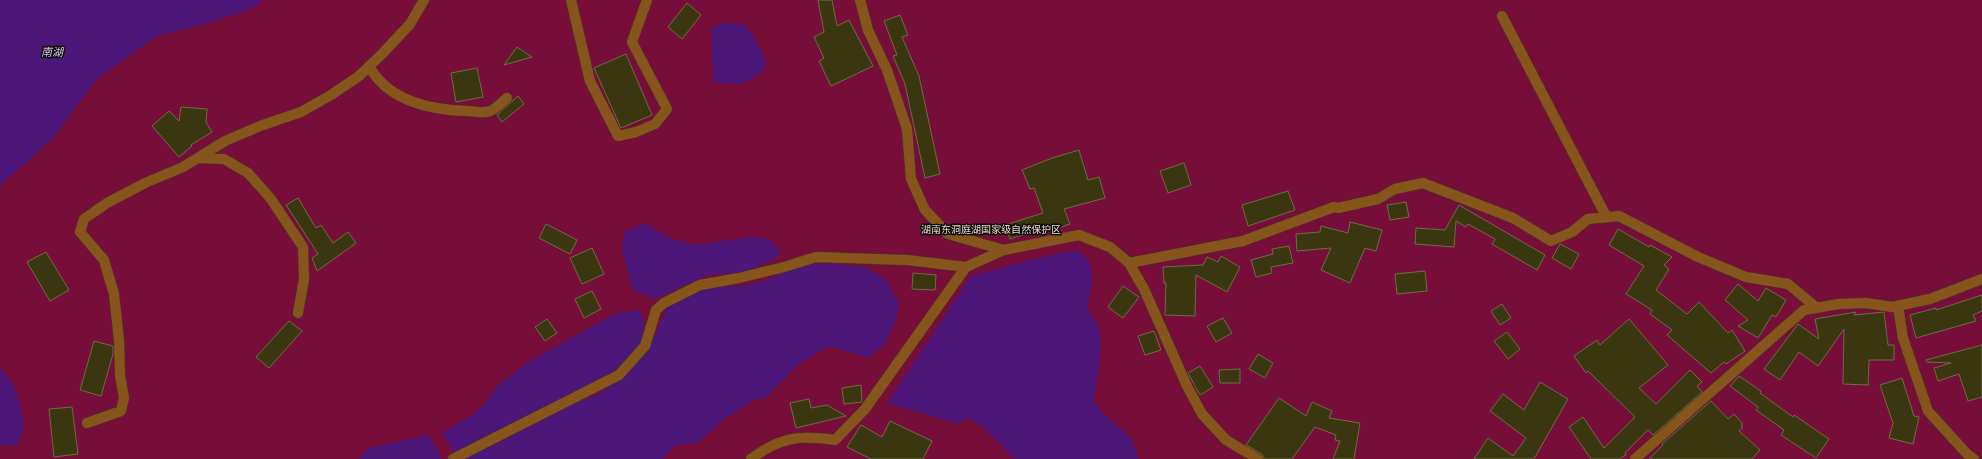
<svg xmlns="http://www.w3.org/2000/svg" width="1982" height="459" font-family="'Fira Sans Condensed','Noto Sans SC',sans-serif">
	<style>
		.green { fill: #770d39 }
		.water { fill: #4c1779 }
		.building { fill: #3a3710; stroke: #6e6a44 }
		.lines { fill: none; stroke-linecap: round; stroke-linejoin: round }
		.minor-casing { stroke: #3b4524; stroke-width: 11 }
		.minor { stroke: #87541c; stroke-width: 10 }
		.labels { text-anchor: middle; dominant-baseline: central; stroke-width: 3; stroke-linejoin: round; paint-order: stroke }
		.park-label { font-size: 10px; fill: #edcdd4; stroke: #0c1004 }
		.water-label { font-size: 11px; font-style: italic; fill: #d5bff3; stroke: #0c1004 }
	</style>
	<rect width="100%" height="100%" fill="#202a07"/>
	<!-- green -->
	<path class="green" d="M0,0H1982V459H0Z"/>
	<!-- water -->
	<path class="water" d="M0,0H263L251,9L205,24L157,36L97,79L53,138L0,186Z
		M726,22L744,25L751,32L766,59L764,71L741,84L713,82L711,27Z
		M644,223L670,238L694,245L751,237L769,239L781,251L775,259L744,272L708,275L655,299L633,290L622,251L624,232Z
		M1076,250C1101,263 1089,285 1088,307C1088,315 1098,321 1099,328C1104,349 1096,380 1094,402L1105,415L1131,438L1139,459H1015L983,427L968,418L958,424L887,403L971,276L1038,258Z
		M824,263L864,267L886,279L899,304L896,320L884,345L868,358L829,346L799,364L766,398L754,400L723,420L698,443L676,445L663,459H463L498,443L572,405L599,394L627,373L649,348L668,306L703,287L743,286L765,281L799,266Z
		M640,310L644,323L641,344L615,372L455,454L442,433L472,415L484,405L498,385L530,361L616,313Z
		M0,369C14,378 24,411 23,427C22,433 19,440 17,446L1,445L0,444Z
		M428,435L442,458L440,459H359L369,448Z"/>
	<!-- building -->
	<path class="building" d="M818,0H832L837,26L849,20L873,66L831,86L819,61L824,58L814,37L824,32Z
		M687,3L701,15L682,39L668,27Z
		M900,15L908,35L902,37L919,76L940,174L925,178L905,84L893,56L897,55L884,21Z
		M517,47L532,57L504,65Z
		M626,54L652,115L621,128L594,68Z
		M477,68L483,97L456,102L451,73Z
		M518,96L524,104L502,122L497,115Z
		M181,107L207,109L206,122L212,132L191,145L192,146L179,157L152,126L169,111L179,121Z
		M1079,150L1088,180L1099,177L1105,198L1064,209L1070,224L1050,231L1049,226L1010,239L1005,225L1043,213L1034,188L1030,189L1022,170L1052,158Z
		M1184,163L1191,185L1168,193L1160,171Z
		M1288,191L1295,210L1248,226L1242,205Z
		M298,198L316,228L321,225L333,243L348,232L356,243L317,271L312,258L318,254L286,205Z
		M1406,202L1409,217L1390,220L1387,205Z
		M1459,205L1545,255L1537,270L1492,244L1495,239L1468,224L1466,227L1456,221L1454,247L1415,244L1416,228L1445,230Z
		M1350,222L1382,230L1376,251L1365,248L1350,283L1321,270L1331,248L1297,251L1296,234L1320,232L1321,226L1348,233Z
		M546,224L577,240L570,254L539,238Z
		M1618,229L1649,247L1650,245L1672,257L1664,265L1669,269L1656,290L1687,314L1699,302L1728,333L1732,330L1745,351L1726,364L1724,362L1711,373L1667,335L1672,330L1650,314L1652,310L1626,294L1644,266L1609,245Z
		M1560,244L1579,254L1571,269L1552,258Z
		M1289,246L1293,263L1271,267L1272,273L1256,277L1251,260L1273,254L1272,249Z
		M592,248L604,274L582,284L570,258Z
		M46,252L69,290L50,301L27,262Z
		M1221,256L1240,267L1227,292L1196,275L1195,316L1165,315L1166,283H1164L1163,267L1203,265L1207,257L1218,262Z
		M1425,271L1427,291L1397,294L1395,274Z
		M913,273L936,275L935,290L912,289Z
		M1738,284L1758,301L1766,288L1786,300L1776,317L1772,315L1758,338L1738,326L1748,320L1725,300Z
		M1123,286L1139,297L1123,318L1108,307Z
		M592,291L601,309L584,318L575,299Z
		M1982,295V311L1973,315L1976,321L1916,338L1910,315L1936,308V310Z
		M1502,304L1511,318L1500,325L1491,311Z
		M1856,312L1854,315L1884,312L1888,345H1894V360H1869L1868,385L1843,384L1844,329L1818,366L1799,352L1780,380L1764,369L1798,324L1819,339L1815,319Z
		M1223,318L1232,333L1216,342L1207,326Z
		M547,319L557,333L545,341L535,327Z
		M1629,319L1668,365L1639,388L1656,404L1690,370L1702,382L1697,386L1702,392L1653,435L1648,430L1625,453L1626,455L1619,459H1591L1569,427L1583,417L1604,448L1635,417L1588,371L1586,373L1574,356L1597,340L1600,345Z
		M289,321L302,331L269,368L256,357Z
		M1154,331L1161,350L1145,355L1138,336Z
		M1507,332L1520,349L1508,359L1494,341Z
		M94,341L113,346V354L101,396L80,390Z
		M1982,345V397L1968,401L1959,374L1938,381L1934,368L1951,363L1927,362L1926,360Z
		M1258,354L1273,363L1265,378L1249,369Z
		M1200,366L1213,387L1200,395L1188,373Z
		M1240,369V383H1220L1219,370Z
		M1739,376L1761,391L1760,393L1793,417L1794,415L1829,439L1816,458L1781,435L1784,430L1756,410L1758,407L1730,386Z
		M1902,378L1914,416L1919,417L1913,444L1889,438L1893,423L1880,385Z
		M1540,382L1568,399L1534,459H1474L1488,438L1513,456L1526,438L1490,411L1503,394L1524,410Z
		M861,385L862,402L844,404L842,388Z
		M1279,398L1306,416L1312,402L1332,411L1329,418L1360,423L1354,459H1333L1340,441L1335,440L1336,435L1315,427L1292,459H1264L1262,454L1246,445Z
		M809,399L811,408L827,405L846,416L796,428L790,403Z
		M1711,401L1728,419L1734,414L1742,423V428L1739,431L1760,450L1752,459H1649L1663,445L1662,444Z
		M72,407L78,454L54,457L49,409Z
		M890,421L932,441L923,459H871L847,447L861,425L882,437Z"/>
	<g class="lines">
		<!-- minor casing -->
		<g class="minor-casing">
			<path id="minor" d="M571,0L590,81L618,136L636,132L655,124L667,109L632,42L647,0
				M860,0L868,30L887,70L907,129L911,179L925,210L948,234L1004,250
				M1502,16L1606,216
				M369,66C388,101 431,110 468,111C474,111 484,114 490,111C496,109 502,102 507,98
				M199,158L224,159L248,173L271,199L303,247L304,279L298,313
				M1129,263L1243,241L1334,207L1338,208L1378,199L1395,189L1423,183L1513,218L1551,241L1572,232L1588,219L1619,216L1698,257L1746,277L1788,284L1817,308
				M1898,306L1903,338L1928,411L1967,454L1974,459
				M87,423L121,411L124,398L120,375L119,340L114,294L104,260L80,232L84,219L107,203L145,183L183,167L225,141L260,126L301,112L331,95L359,76L382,54L410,24L424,0
				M453,459L619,375L645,346L656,310L664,303L700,285L739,278L784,267L816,257L907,260L966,267
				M751,459C780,437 799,435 835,440L865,409L966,267L1004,250L1079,235L1110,247L1129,263L1144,289L1187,386L1202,414L1226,440L1258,459
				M1635,459L1804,310L1839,304L1866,303L1892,307L1930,299L1982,279"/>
		</g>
		<!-- minor -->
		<use href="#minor" class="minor"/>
	</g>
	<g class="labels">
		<!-- park labels -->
		<g class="park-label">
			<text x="991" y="230">湖南东洞庭湖国家级自然保护区</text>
		</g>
		<!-- water labels -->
		<g class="water-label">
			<text x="52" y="52">南湖</text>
		</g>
	</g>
</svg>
